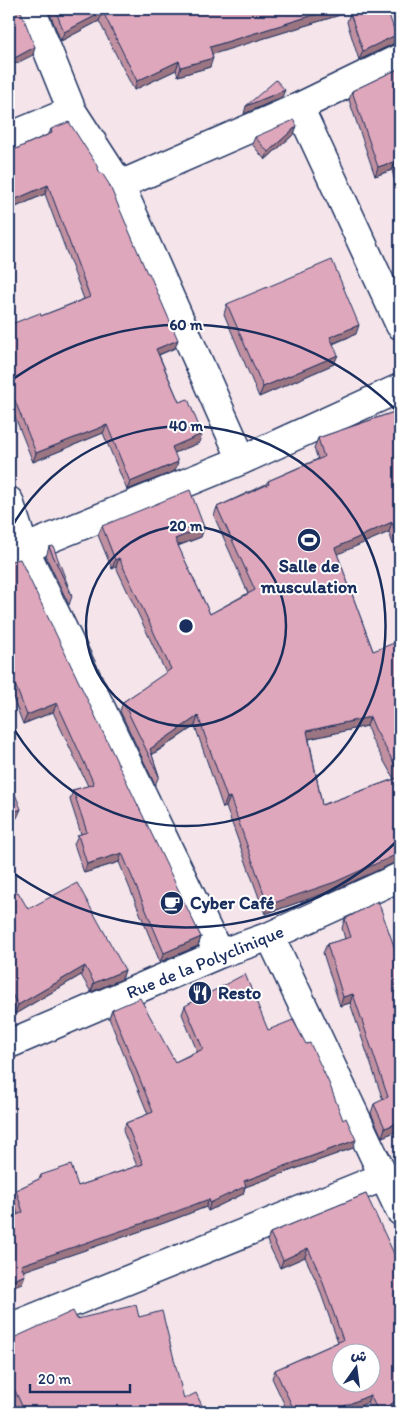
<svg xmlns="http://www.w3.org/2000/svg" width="409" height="1421" font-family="Itim,'Playpen Sans Arabic',sans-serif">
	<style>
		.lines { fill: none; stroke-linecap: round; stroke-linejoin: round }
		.street-casing { stroke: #1b2f5e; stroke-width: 31 }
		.street { stroke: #fff; stroke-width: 28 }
		.wall { fill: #c090a1; stroke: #1b2f5e; fill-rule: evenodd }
		.shaded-wall { fill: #9c7583; stroke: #1b2f5e }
		.building { fill: #dfa7bb; stroke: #1b2f5e; fill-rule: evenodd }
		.ring { fill: none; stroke: #1b2f5e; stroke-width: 2.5 }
		.labels { text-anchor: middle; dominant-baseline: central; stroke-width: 4; stroke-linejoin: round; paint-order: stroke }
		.poi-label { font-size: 18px; font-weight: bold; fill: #1b2f5e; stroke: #fff; text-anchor: start }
		.street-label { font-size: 18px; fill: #1b2f5e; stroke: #fff }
		.centre { fill: #1b2f5e; stroke: #fff; stroke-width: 2.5 }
		.ring-label { font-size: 15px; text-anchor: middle; font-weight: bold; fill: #1b2f5e; stroke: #fff; stroke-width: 4; stroke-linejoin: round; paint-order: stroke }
	</style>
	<rect width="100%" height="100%" fill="#f5e5eb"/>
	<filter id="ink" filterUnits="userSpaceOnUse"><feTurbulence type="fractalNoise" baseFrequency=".02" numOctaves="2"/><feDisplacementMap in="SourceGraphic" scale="10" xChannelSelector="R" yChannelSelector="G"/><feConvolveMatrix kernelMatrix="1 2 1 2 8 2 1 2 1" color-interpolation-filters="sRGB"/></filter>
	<g filter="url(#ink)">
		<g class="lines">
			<!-- street casing -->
			<g class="street-casing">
				<path id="street" d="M31,9L72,111L120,185L299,107L400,58
					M299,107L400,325
					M9,137L72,111
					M120,185L242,460
					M9,501L24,548L219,954
					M9,555L242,460L400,388
					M270,936L400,1211
					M9,1044L219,954L270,936L400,877
					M9,1328L385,1176"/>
			</g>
			<!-- street -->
			<use href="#street" class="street"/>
		</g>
		<!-- wall -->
		<path class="wall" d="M48,9H387L393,44L359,60L347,22L350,13L353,11L212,54L210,67L178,76L176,70L134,90L99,21L61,41Z
			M400,68V202L392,170L375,176L349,100L352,91Z
			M51,129L175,348L159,355L179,402L199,443L174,453L175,471L127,490L103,433L33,462L9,402V325L41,316L84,299L45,194L9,210V152L49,134Z
			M294,134L265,160L252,144L255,137Z
			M227,304L356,334L333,344L334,364L259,397L224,314Z
			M400,410V566L389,532L337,554L373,651L400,652V861L394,863L332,891L265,914L226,807L223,808L195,726L152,755L159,776L155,785L120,711L123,702L166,673L116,567L112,569L98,535L102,526L204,527L201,537L178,546L210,614L248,593L214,516L217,507L266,484L268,481L318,459L314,448L318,438ZM367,726L371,738L394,779L322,805L309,739Z
			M49,547L72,596L69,605L46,557Z
			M9,560L201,937L198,946L160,962L119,862L84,873L74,844L78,835L81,834L70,800L73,790L88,786L53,712L23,724L9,688Z
			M9,897L125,970L122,979L91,992L81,975L15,1014L9,1004Z
			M378,901L400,1130L382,1137L371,1113L374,1104L383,1100L350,1003L340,1006L323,953L327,944L345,939L342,928L345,919Z
			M185,1006L268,1030L353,1148L245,1187L243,1194L208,1211L206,1207L164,1223L23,1271L22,1283L18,1215L13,1198L16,1190L39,1179L41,1175L78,1186L137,1166L123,1131L126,1123L148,1114L109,1018L112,1010L175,1062L197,1051L182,1014Z
			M366,1194L400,1405L388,1412H372L367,1403L346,1412H288L272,1378L275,1370L338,1342L318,1285L305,1257L280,1268L267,1241L270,1233Z
			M139,1317L184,1399L205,1412H17L9,1394V1340L77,1319Z"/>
		<!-- shaded-wall -->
		<path class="shaded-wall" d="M333,9H359L207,56L210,47Z
			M103,12L99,21L61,41L64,32Z
			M396,35L393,44L359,60L363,51Z
			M35,47L33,55L9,67V61Z
			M213,58L210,67L178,76L181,67Z
			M179,61L176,70L134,90L137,81Z
			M285,90L282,97L244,114L246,106Z
			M297,126L294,134L265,160L268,152Z
			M396,161L392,170L375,176L378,167Z
			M48,185L45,194L9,210V202Z
			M359,325L356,334L326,346L330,337Z
			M178,340L175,348L153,357L156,349Z
			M338,355L334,364L259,397L263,387Z
			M107,425L103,433L33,462L36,453Z
			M202,434L199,443L169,455L172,447Z
			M178,462L175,471L127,490L130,482Z
			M392,522L389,532L331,557L335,548Z
			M204,527L201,537L171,548L175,539Z
			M119,558L116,567L112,569L115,560Z
			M57,703L53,712L23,724L27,715Z
			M198,716L195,726L149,756L150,749Z
			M370,717L367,726L304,740L307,731Z
			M230,797L226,807L223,808L227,798Z
			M21,809L17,818L9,822V814Z
			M122,853L119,862L84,873L87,864Z
			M397,853H400V861L394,863L332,891L265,914L268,905Z
			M201,937L198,946L160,962L164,953Z
			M85,966L81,975L15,1014L18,1005Z
			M125,970L122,979L91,992L94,983Z
			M353,994L350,1003L340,1006L343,997Z
			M400,1122V1130L382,1137L385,1128Z
			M356,1140L353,1148L245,1187L243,1194L208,1211L210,1203L244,1181Z
			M209,1199L206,1207L164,1223L18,1273L21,1265Z
			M308,1248L305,1257L280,1268L283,1260Z
			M25,1275L22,1283L9,1288V1282Z
			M400,1384V1391L394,1394L397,1386Z
			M370,1395L367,1403L346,1412H331Z
			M400,1399V1405L388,1412H378V1411Z"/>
		<!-- building -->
		<path class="building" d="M9,9H20L35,47L9,61Z
			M55,9H333L210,47L213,58L181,67L179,61L137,81L103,12L64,32Z
			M355,9H387L396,35L363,51L350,13Z
			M400,68V179L396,161L378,167L352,91Z
			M276,80L285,90L246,106Z
			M294,120L297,126L268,152L255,137Z
			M69,122L96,164L100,173H102L109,184L147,273H149L178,340L156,349L179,402L188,399L202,434L172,447L178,462L130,482L107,425L36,453L9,386V325L40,313L41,316L90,297L48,185L9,202V152L52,133L51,129Z
			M332,260L359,325L330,337L338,355L263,387L227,304Z
			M400,410V546L392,522L335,548L373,651L397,642L400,652V774L375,729L370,717L307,731L322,805L400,777V853L335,882L268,905L230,797L227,798L198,716L150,749L159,776L123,702L171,669L119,558L115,560L102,526L190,490L204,527L175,539L210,614L255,590L217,507L269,484L268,481L324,457L318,438Z
			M53,546L72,596L49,547Z
			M20,559L201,937L164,953L122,853L87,864L78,835L87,832L73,790L94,784L57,703L27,715L9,669V560L11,561Z
			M9,779L21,809L9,814Z
			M77,883L125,970L94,983L85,966L18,1005L9,989V897L18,892L28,909Z
			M378,901L400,963V1122L385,1128L374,1104L388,1097L353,994L343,997L327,944L351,937L345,919Z
			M245,974L268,1030L293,1020L306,1044L310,1043L329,1083L343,1120L346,1118L356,1140L244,1181L246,1186L210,1203L209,1199L167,1215L21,1265L25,1275L9,1282V1219L23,1212L16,1190L41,1178V1175L71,1165L78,1186L143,1164L126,1123L153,1112L112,1010L140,998L175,1062L203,1049L185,1006Z
			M366,1194L396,1258L400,1270V1384L397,1386L400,1392V1399L378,1411L370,1395L331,1412H295L275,1370L343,1340L321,1277L308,1248L283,1260L270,1233ZM342,1354H372V1384H342Z
			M136,1305L139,1317L162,1311L184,1399L196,1393L205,1412H25L9,1378V1340L73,1311L77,1319Z"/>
	</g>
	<!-- distance rings -->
	<g class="ring">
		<circle cx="186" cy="626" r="100"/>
		<path d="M9 532A200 200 0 1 1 9 720"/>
		<path d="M399 839A301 301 0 0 1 9 870M9 382A301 301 0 0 1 399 413"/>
	</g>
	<!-- icons -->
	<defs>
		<g id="stadium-disc" transform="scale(1.25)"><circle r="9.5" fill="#1b2f5e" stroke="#fff"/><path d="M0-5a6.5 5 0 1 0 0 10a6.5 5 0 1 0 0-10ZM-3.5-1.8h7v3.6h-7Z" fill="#fff"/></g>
		<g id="cafe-disc" transform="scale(1.25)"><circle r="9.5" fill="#1b2f5e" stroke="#fff"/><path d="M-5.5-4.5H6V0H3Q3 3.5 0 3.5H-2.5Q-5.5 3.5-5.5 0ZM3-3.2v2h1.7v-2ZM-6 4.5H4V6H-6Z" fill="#fff"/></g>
		<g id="restaurant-disc" transform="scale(1.25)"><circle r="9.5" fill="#1b2f5e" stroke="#fff"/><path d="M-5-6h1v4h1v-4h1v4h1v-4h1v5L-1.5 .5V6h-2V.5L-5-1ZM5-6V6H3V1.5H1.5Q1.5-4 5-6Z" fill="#fff"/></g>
	</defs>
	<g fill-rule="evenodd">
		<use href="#stadium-disc" x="309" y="540"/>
		<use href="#cafe-disc" x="172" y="903"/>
		<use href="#restaurant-disc" x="200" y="993"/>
	</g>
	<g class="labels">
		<!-- poi labels -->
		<g class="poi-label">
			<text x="309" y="566" text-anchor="middle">Salle de<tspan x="309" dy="21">musculation</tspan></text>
			<text x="190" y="903">Cyber Café</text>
			<text x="218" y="993">Resto</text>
		</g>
		<!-- street labels -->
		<g class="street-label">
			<text transform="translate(205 962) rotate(-22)">Rue de la Polyclinique</text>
		</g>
	</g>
	<circle cx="186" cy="626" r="8" class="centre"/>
	<g class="ring-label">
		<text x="186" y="330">60 m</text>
		<text x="186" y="431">40 m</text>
		<text x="186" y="531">20 m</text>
	</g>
	<!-- margin -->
	<rect width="409" height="1421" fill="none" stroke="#fff" stroke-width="30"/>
	<rect x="15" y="15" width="379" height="1391" fill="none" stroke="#1b2f5e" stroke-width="2" filter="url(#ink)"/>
	<!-- north arrow -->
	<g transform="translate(356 1368) rotate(14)"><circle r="24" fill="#ffffff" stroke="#a4acbf"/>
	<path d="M0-4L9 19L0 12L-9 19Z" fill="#1b2f5e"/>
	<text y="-8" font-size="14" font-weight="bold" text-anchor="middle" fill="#1b2f5e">ش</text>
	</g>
	<!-- scale -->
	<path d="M30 1384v8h100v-8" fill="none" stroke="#1b2f5e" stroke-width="2.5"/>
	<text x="38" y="1384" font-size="15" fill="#1b2f5e" stroke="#ffffff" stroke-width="4" paint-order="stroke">20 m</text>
</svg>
